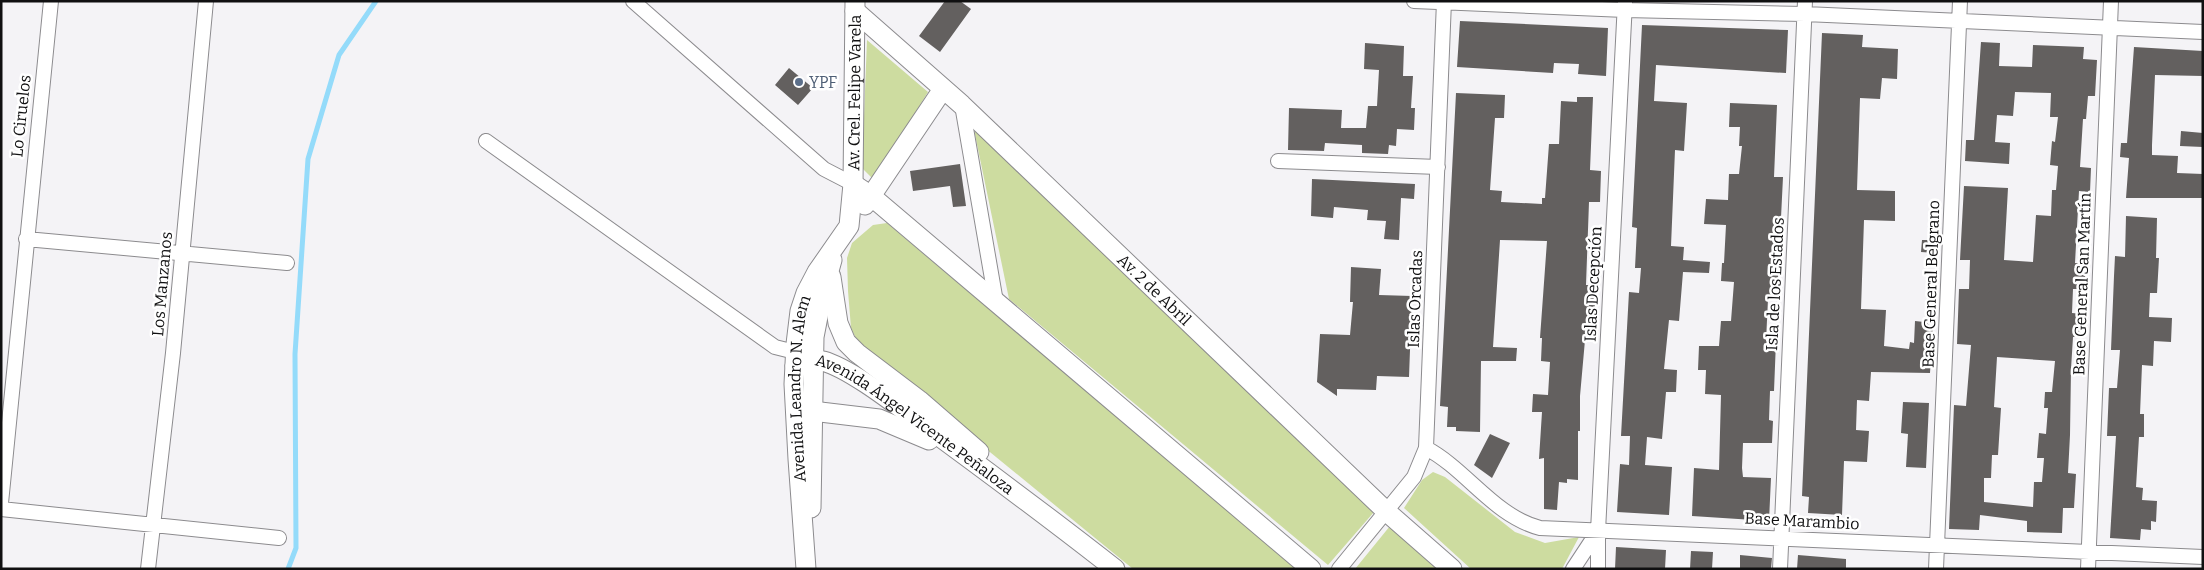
<svg xmlns="http://www.w3.org/2000/svg" width="2204" height="570" font-family="Bitter,serif">
	<style>
		.grass { fill: #cddca0 }
		.lines { fill: none; stroke-linecap: round; stroke-linejoin: round }
		.stream { stroke: #94dbfa; stroke-width: 5 }
		.building { fill: #63605f; fill-rule: evenodd }
		.street-casing { stroke: #8c8b8e; stroke-width: 16 }
		.secondary-casing { stroke: #8c8b8e; stroke-width: 21 }
		.street { stroke: #fff; stroke-width: 14 }
		.secondary { stroke: #fff; stroke-width: 19 }
		.service-dot { fill: #5c6f8a; stroke: #fff; stroke-width: 2 }
		.labels { text-anchor: middle; dominant-baseline: central; stroke-width: 5; stroke-linejoin: round; paint-order: stroke }
		.service-label { font-size: 16px; fill: #4e5e75; stroke: #fff; text-anchor: start }
		.street-label { font-size: 16px; fill: #101011; stroke: #fff }
	</style>
	<rect width="100%" height="100%" fill="#f4f3f6"/>
	<!-- grass -->
	<path class="grass" d="M867,40L928,92L874,180L862,168Z
		M973,125L1374,512L1328,565L1009,299Z
		M887,223L1297,569H1133L859,345L851,328L848,291L847,258L852,243L873,225Z
		M1433,472L1445,477L1515,532L1545,543L1579,537L1562,569H1471L1404,508L1422,480Z
		M1390,526L1437,569H1355Z"/>
	<g class="lines">
		<!-- stream -->
		<path class="stream" d="M288,569L296,548L295,354L308,159L339,55L376,1"/>
	</g>
	<!-- building -->
	<path class="building" d="M945,1H960L971,9L940,52L919,36Z
		M1460,21L1608,28L1606,76L1578,74L1579,64L1554,63L1553,73L1457,67Z
		M1642,25L1788,30L1786,73L1656,65L1654,101L1687,103L1684,151L1675,150L1671,246L1684,247L1683,260L1710,262L1709,273L1683,272L1679,321L1669,320L1664,369L1677,370L1676,392H1666L1662,439L1647,437L1645,465L1672,467L1669,515L1617,512L1620,464L1629,465L1630,436H1621L1629,292L1639,293L1641,268H1635L1637,228L1632,227Z
		M1822,33L1863,35L1862,47L1898,49L1897,79L1882,78L1880,99L1860,98L1857,190L1895,191V221L1864,220L1861,309L1886,310L1884,346L1909,349L1910,342L1914,343L1915,321L1933,323L1930,373L1871,372L1869,401L1857,400L1856,430L1869,431L1867,462L1844,461L1842,515L1808,513L1809,497L1802,496Z
		M1981,42L2000,43L1999,66L2032,67L2033,45L2084,47L2083,59L2097,60L2095,96H2088L2086,119H2083L2080,167L2091,168L2090,192L2079,191L2075,263L2086,264L2085,289H2073L2072,313L2083,314V337H2073L2071,369L2070,435L2068,473L2076,474L2074,508H2063L2062,533L2027,532V521L1980,515L1979,530L1949,529L1954,405L1966,406L1971,345L1957,344L1959,289H1969L1970,260H1960L1964,186L2008,188L2004,260L2033,262L2036,215L2051,216L2052,190H2056L2058,166L2050,165L2052,141L2055,142L2058,117H2050L2051,93L2015,92L2013,116L1997,115L1995,142L2010,143L2009,164L1965,161L1966,140H1974ZM1997,357L2055,361L2052,392H2045L2044,408H2048L2046,434L2039,433L2037,458H2044L2042,482H2034L2033,507L1984,502V478H1991L1992,455H1998L2001,408L1994,407Z
		M1365,43L1404,46L1403,76H1413L1411,108H1415L1414,130L1397,129L1396,146L1389,145L1388,154L1362,153V145L1325,143L1324,151L1288,150L1289,108L1342,110L1341,128H1366L1368,106H1377L1379,70L1364,69Z
		M2134,47L2203,51V76L2155,75L2152,145V155L2178,156L2177,173L2203,174V198H2126L2129,158L2120,157L2121,143H2127Z
		M789,68L813,88L798,105L775,85Z
		M1456,93L1505,95L1504,118H1495L1490,190L1502,191L1501,202L1542,204V198H1545L1549,144H1559L1561,101L1577,102V97H1593L1590,170L1601,171L1600,202H1589L1586,285H1596L1593,341L1585,340L1580,396V431H1578V480L1567,479V483L1559,482L1557,510L1544,509V458L1539,459L1542,412H1532L1533,394L1548,395L1550,362L1541,361L1542,338H1540L1547,241L1500,240L1493,347L1517,348L1516,361H1481L1480,432L1456,431V427H1447L1448,407L1440,406Z
		M1730,103L1777,105L1774,177H1783L1777,299H1768L1766,341H1776L1774,391H1770L1769,420L1773,421L1772,443H1743L1742,468L1743,477L1771,478L1769,521L1692,516L1694,468L1719,470L1721,395L1705,394L1706,370H1698L1699,346H1719L1721,321H1731L1734,282L1721,281L1722,263H1724L1726,225L1704,224L1706,199L1728,200L1729,174H1739L1742,146H1739L1740,127H1729Z
		M2181,131L2203,133V147L2180,146Z
		M960,164L966,206L953,207L950,186L913,191L910,171Z
		M1312,179L1415,184L1414,199L1401,198L1399,240L1384,239L1386,221L1367,220L1368,210L1334,207L1333,218L1311,216Z
		M2126,216L2157,218L2156,258H2159L2157,293H2150L2149,317L2172,318L2171,342L2154,341L2153,366L2142,365L2140,414H2144V437H2139L2136,487L2143,488L2142,500L2157,501L2156,522L2151,521V530L2141,529L2140,540L2110,538L2116,436H2107L2109,388H2117L2120,350H2111L2114,276L2115,256L2125,257Z
		M1922,240H1937L1936,253L1921,252Z
		M1351,267L1381,269L1379,295L1412,296L1409,377L1377,376L1376,390L1337,389V396L1317,382L1320,334L1350,335L1353,302H1350Z
		M1903,402L1929,403L1926,468L1906,467L1908,434L1901,433Z
		M1490,434L1510,443L1492,478L1474,465Z
		M1616,547L1666,550L1665,569H1615Z
		M1691,551L1713,552L1712,569H1690Z
		M1740,555L1772,558L1771,569H1740Z
		M1798,555L1846,559V569H1797Z"/>
	<g class="lines">
		<!-- street casing -->
		<g class="street-casing">
			<path id="street" d="M633,1L824,169L853,184
				M1414,1L1625,10L1805,14L2203,32
				M962,105L996,302
				M486,141L775,347L795,352
				M1278,161L1438,167
				M26,239L287,263
				M1426,448C1467,470 1494,516 1540,528L2203,557
				M1,503L51,1
				M1,509L279,538
				M148,569L173,353L206,1
				M1339,569L1414,477L1426,448L1444,1
				M1573,569L1598,531
				M1598,569V531L1625,2
				M1780,569L1805,1
				M1936,569L1960,1
				M2088,569L2111,1"/>
		</g>
		<!-- secondary casing -->
		<g class="secondary-casing">
			<g id="secondary">
				<path id="s1" d="M855,11L962,105L1387,512L1452,569"/>
				<path d="M853,184L871,196L1311,569"/>
				<path d="M865,205L943,89"/>
				<path d="M831,277L838,323L846,342L857,353L919,400L979,452"/>
				<path id="s2" d="M795,366C803,359 813,358 823,361C849,368 894,403 917,420C984,469 1050,518 1115,569"/>
				<path d="M803,406L812,411L879,419L929,440"/>
				<path d="M811,508L814,337L822,296L832,260"/>
				<path id="s3" d="M806,569L798,459L794,384L796,344L800,311L806,293L817,272L849,226L853,184L855,2"/>
			</g>
		</g>
		<!-- street -->
		<use href="#street" class="street"/>
		<!-- secondary -->
		<use href="#secondary" class="secondary"/>
	</g>
	<!-- markers -->
	<circle class="service-dot" cx="799" cy="82" r="5"/>
	<g class="labels">
		<!-- service labels -->
		<g class="service-label">
			<text x="809" y="82">YPF</text>
		</g>
		<!-- street labels -->
		<g class="street-label">
			<text stroke="none"><textPath href="#s3" startOffset="491">Av. Crel. Felipe Varela</textPath></text>
			<text transform="translate(21 116) rotate(-84)">Lo Ciruelos</text>
			<text transform="translate(162 284) rotate(-85)">Los Manzanos</text>
			<text transform="translate(1593 284) rotate(-87)">Islas Decepción</text>
			<text transform="translate(1775 284) rotate(-87)">Isla de los Estados</text>
			<text transform="translate(1931 284) rotate(-88)">Base General Belgrano</text>
			<text transform="translate(2082 284) rotate(-88)">Base General San Martín</text>
			<text stroke="none"><textPath href="#s1" startOffset="409">Av. 2 de Abril</textPath></text>
			<text transform="translate(1415 299) rotate(-88)">Islas Orcadas</text>
			<text stroke="none"><textPath href="#s3" startOffset="181">Avenida Leandro N. Alem</textPath></text>
			<text stroke="none"><textPath href="#s2" startOffset="141">Avenida Ángel Vicente Peñaloza</textPath></text>
			<text transform="translate(1802 521) rotate(3)">Base Marambio</text>
		</g>
	</g>
	<!-- border -->
	<rect width="2204" height="570" fill="none" stroke="#101011" stroke-width="5"/>
</svg>
